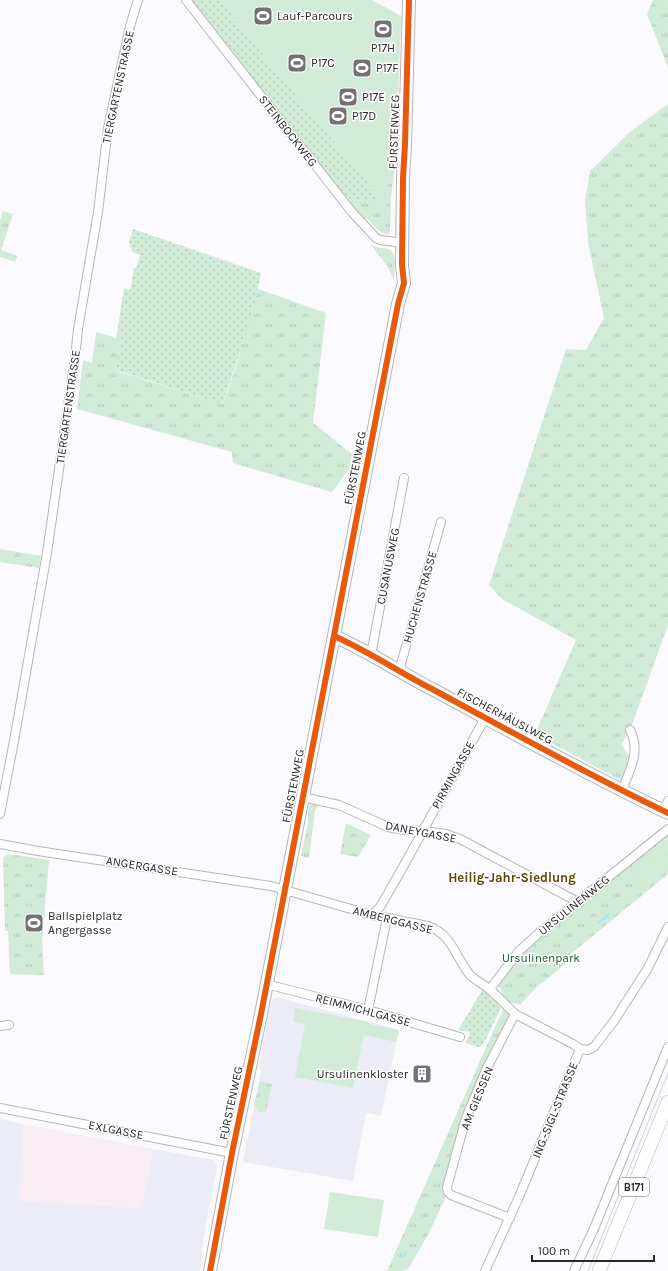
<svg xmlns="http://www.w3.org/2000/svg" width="668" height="1271" font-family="Karla,sans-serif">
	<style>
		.commercial { fill: #f8edf3 }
		.built { fill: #ececf6 }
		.grass { fill: url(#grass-tufts) }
		.garden { fill: url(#garden-dots) }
		.pitch { fill: #d2ead8 }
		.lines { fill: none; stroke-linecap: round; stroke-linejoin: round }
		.stream { stroke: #a9e6f9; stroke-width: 2.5 }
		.street-casing { stroke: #b7b7bb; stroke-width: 10 }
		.secondary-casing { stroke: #b7b7bb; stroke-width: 14 }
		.primary-casing { stroke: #b7b7bb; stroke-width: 14 }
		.street { stroke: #fefeff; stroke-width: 8 }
		.secondary { stroke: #fefeff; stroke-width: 12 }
		.primary { stroke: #fefeff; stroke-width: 13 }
		.tram { stroke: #d3d3d4; stroke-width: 1 }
		.cycleway-casing { stroke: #fff; stroke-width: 8 }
		.cycleway { stroke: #e8590c; stroke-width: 6 }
		.labels { text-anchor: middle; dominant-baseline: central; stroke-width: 3; stroke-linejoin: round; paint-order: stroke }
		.shield { fill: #fff; stroke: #68686b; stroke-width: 1 }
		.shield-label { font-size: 11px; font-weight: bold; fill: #28282c }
		.poi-label { font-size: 12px; fill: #28282c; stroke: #fff; text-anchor: start }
		.street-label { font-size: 12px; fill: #28282c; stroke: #fff }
		.park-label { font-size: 12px; fill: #1a582a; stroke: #fff }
		.neighbourhood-label { font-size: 13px; font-weight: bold; fill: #5b4303; stroke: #fff }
	</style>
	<defs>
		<pattern id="grass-tufts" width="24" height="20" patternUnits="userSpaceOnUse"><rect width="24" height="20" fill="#d2ead8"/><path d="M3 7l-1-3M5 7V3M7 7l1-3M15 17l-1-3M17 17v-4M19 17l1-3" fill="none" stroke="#b4c9ba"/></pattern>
		<pattern id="garden-dots" width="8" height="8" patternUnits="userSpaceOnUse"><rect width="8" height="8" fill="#d2ead8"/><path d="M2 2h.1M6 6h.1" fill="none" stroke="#b4c9ba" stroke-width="1.8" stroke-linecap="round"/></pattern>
	</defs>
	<rect width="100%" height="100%" fill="#fafafe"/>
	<!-- commercial -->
	<path class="commercial" d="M23,1124L153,1149L142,1208L18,1201Z"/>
	<!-- built -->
	<path class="built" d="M277,997L399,1030L381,1116L366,1113L353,1181L243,1162L261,1071L259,1066L271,1002L273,999Z
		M0,1119L23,1124L19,1201L142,1208L153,1149L214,1160L217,1166L201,1252L203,1253L200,1271H0Z"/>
	<!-- grass -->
	<path class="grass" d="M653,0H668V68L647,14Z
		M668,104V625L631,728L621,745L631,758L622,781L535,734L576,640L502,599L489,585L566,349L586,350L604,318L588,242L585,200L590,171L631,131Z
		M395,143L396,144V159L391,197L390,230L389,235C378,232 373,226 367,218L365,219L346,199L374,202L388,184Z
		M3,211L13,214L1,250L17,256L15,262L0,257V221Z
		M352,220C358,228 364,239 372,245C378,249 382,247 388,249C398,251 394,272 394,281L388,267Z
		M258,289L326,313L313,423L352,454L349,469L332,492L233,463L232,452L77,409L83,360L92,363L96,332L116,338L117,333L122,335L117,371L223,404L235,369Z
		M0,549L41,556L39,568L0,562Z
		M310,804L316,805L318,807L315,810L309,858L301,856L308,823V810Z
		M346,823L371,835L358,857L340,854Z
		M668,834V874L566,958L569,961L536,988L520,1005L506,1001L496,980L519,951Z
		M9,854L49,860L42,940L44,975L10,974L8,931H5L3,857Z
		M503,1009L512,1016L466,1118L448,1192L429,1233L408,1269L402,1271H387Z
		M260,1081L272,1084L266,1113L259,1112L254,1105Z"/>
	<!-- garden -->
	<path class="garden" d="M190,0H220L280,76L381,199L374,202L346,199Z
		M133,229L261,273C253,318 236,361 223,404L116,370L122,335L117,333L124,288L130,290L134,269L137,266L140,255L132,252L129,242Z
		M483,989L493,996L501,1008L483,1045L478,1047L466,1043L470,1032L458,1030Z"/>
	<!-- pitch -->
	<path class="pitch" d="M220,0H372L401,16L397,126L388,184L386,191L381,199L280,76Z
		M664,850L668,855V868L645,887L635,874Z
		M27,906L45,907L42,940L24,939Z
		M295,1008L369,1022V1024L399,1030L396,1042L364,1035L353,1088L295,1077L305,1024L293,1022Z
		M330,1192L384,1200L378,1237L324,1229Z"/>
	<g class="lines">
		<!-- stream -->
		<path class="stream" d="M599,923L609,914
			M404,1256L405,1253"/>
		<!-- street casing -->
		<g class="street-casing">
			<path id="street" d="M186,0L351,211L376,238L380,240L403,243
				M371,655L404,478
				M399,671L441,522
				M622,790C630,770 641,751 630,730
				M302,797L339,805L388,827L404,830L423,831L446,834L460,839L578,902
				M664,811L668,801
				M0,814L14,741L47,553L75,358L78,329L98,212L108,128L130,26L138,0
				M0,844L38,851L271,886L372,915L428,926C453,935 455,957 470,975C476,981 484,984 490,990C499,997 507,1006 515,1014
				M372,915L380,907L403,867L485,718
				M266,984L368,1010L460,1037
				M490,989L519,951L539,933L668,829
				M368,1010L387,918
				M0,1026L9,1025
				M0,1108L232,1153
				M510,1218L451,1195L448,1192L447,1187L466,1118L487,1068L515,1014L573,1044L580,1049
				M485,1271L519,1197L580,1049L588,1050L594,1047L614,1021L648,968L668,927
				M574,1271L593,1231L668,1047"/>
		</g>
		<!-- secondary casing -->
		<g class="secondary-casing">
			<path id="secondary" d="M334,636C368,651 399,672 432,689C510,731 588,775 668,813
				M210,1271L232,1153L261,1014L398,304L404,283L402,265L403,178L405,144L409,0"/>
		</g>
		<!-- primary casing -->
		<g class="primary-casing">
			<path id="primary" d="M599,1271L668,1102"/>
		</g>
		<!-- street -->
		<use href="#street" class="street"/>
		<!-- secondary -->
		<use href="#secondary" class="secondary"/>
		<!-- primary -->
		<use href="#primary" class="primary"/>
		<!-- tram -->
		<path class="tram" d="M588,1271L668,1073"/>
		<!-- cycleway casing -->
		<g class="cycleway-casing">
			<path id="cycleway" d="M334,636C368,651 399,672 432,689C510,731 588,775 668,813
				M210,1271L232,1153L261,1014L398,304L404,283L402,265L403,178L405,144L409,0"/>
		</g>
		<!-- cycleway -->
		<use href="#cycleway" class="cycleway"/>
	</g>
	<!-- icons -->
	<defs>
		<g id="stadium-square" transform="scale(1)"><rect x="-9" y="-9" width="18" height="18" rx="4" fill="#727276" stroke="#fff"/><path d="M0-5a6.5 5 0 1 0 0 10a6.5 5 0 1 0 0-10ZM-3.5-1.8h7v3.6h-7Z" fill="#fff"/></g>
		<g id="building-square" transform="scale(1)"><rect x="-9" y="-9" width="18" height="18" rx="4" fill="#727276" stroke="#fff"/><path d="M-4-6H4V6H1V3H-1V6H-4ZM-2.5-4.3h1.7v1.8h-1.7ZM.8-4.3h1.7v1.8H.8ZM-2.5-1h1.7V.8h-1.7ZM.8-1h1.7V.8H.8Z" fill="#fff"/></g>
	</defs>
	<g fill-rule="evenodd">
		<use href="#stadium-square" x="263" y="16"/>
		<use href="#stadium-square" x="383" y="29"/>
		<use href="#stadium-square" x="297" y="63"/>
		<use href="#stadium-square" x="362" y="68"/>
		<use href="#stadium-square" x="348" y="97"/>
		<use href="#stadium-square" x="338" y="116"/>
		<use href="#stadium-square" x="34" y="923"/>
		<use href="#building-square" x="422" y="1074"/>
	</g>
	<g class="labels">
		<!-- shield labels -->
		<rect class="shield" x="619" y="1178" width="30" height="18" rx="3"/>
		<g class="shield-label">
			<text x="634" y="1187">B171</text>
		</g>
		<!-- poi labels -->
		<g class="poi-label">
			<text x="277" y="16">Lauf-Parcours</text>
			<text x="383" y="48" text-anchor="middle">P17H</text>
			<text x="311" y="63">P17C</text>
			<text x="376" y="68">P17F</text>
			<text x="362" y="97">P17E</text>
			<text x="352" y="116">P17D</text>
			<text x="48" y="916">Ballspielplatz<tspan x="48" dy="14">Angergasse</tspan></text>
			<text x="408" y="1074" text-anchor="end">Ursulinenkloster</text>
		</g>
		<!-- street labels -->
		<g class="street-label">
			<text transform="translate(118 87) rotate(-78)">TIERGARTENSTRASSE</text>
			<text transform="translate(288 131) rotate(52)">STEINBOCKWEG</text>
			<text transform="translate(394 132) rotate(-88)">FÜRSTENWEG</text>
			<text transform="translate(68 407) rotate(-82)">TIERGARTENSTRASSE</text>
			<text transform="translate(355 468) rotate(-79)">FÜRSTENWEG</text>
			<text transform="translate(388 566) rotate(-79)">CUSANUSWEG</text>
			<text transform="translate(420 597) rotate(-74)">HUCHENSTRASSE</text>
			<text transform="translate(505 716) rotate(28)">FISCHERHÄUSLWEG</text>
			<text transform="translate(453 775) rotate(-61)">PIRMINGASSE</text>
			<text transform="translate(293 786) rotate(-79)">FÜRSTENWEG</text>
			<text transform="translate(421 832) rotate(11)">DANEYGASSE</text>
			<text transform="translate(142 866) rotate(9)">ANGERGASSE</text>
			<text transform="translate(574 905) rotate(-39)">URSULINENWEG</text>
			<text transform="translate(393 920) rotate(14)">AMBERGGASSE</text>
			<text transform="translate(363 1010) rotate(15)">REIMMICHLGASSE</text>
			<text transform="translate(477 1098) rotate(-68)">AM GIESSEN</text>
			<text transform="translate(231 1103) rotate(-78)">FÜRSTENWEG</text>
			<text transform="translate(555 1110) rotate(-68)">ING.-SIGL-STRASSE</text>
			<text transform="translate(116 1130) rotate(11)">EXLGASSE</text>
		</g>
		<!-- park labels -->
		<g class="park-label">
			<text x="541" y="958">Ursulinenpark</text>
		</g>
		<!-- neighbourhood labels -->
		<g class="neighbourhood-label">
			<text x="512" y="877">Heilig-Jahr-Siedlung</text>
		</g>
	</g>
	<!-- scale -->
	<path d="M532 1255v6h122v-6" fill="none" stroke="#28282c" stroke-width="2"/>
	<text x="538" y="1255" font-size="12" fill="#28282c" stroke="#ffffff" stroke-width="3" paint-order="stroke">100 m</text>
</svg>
